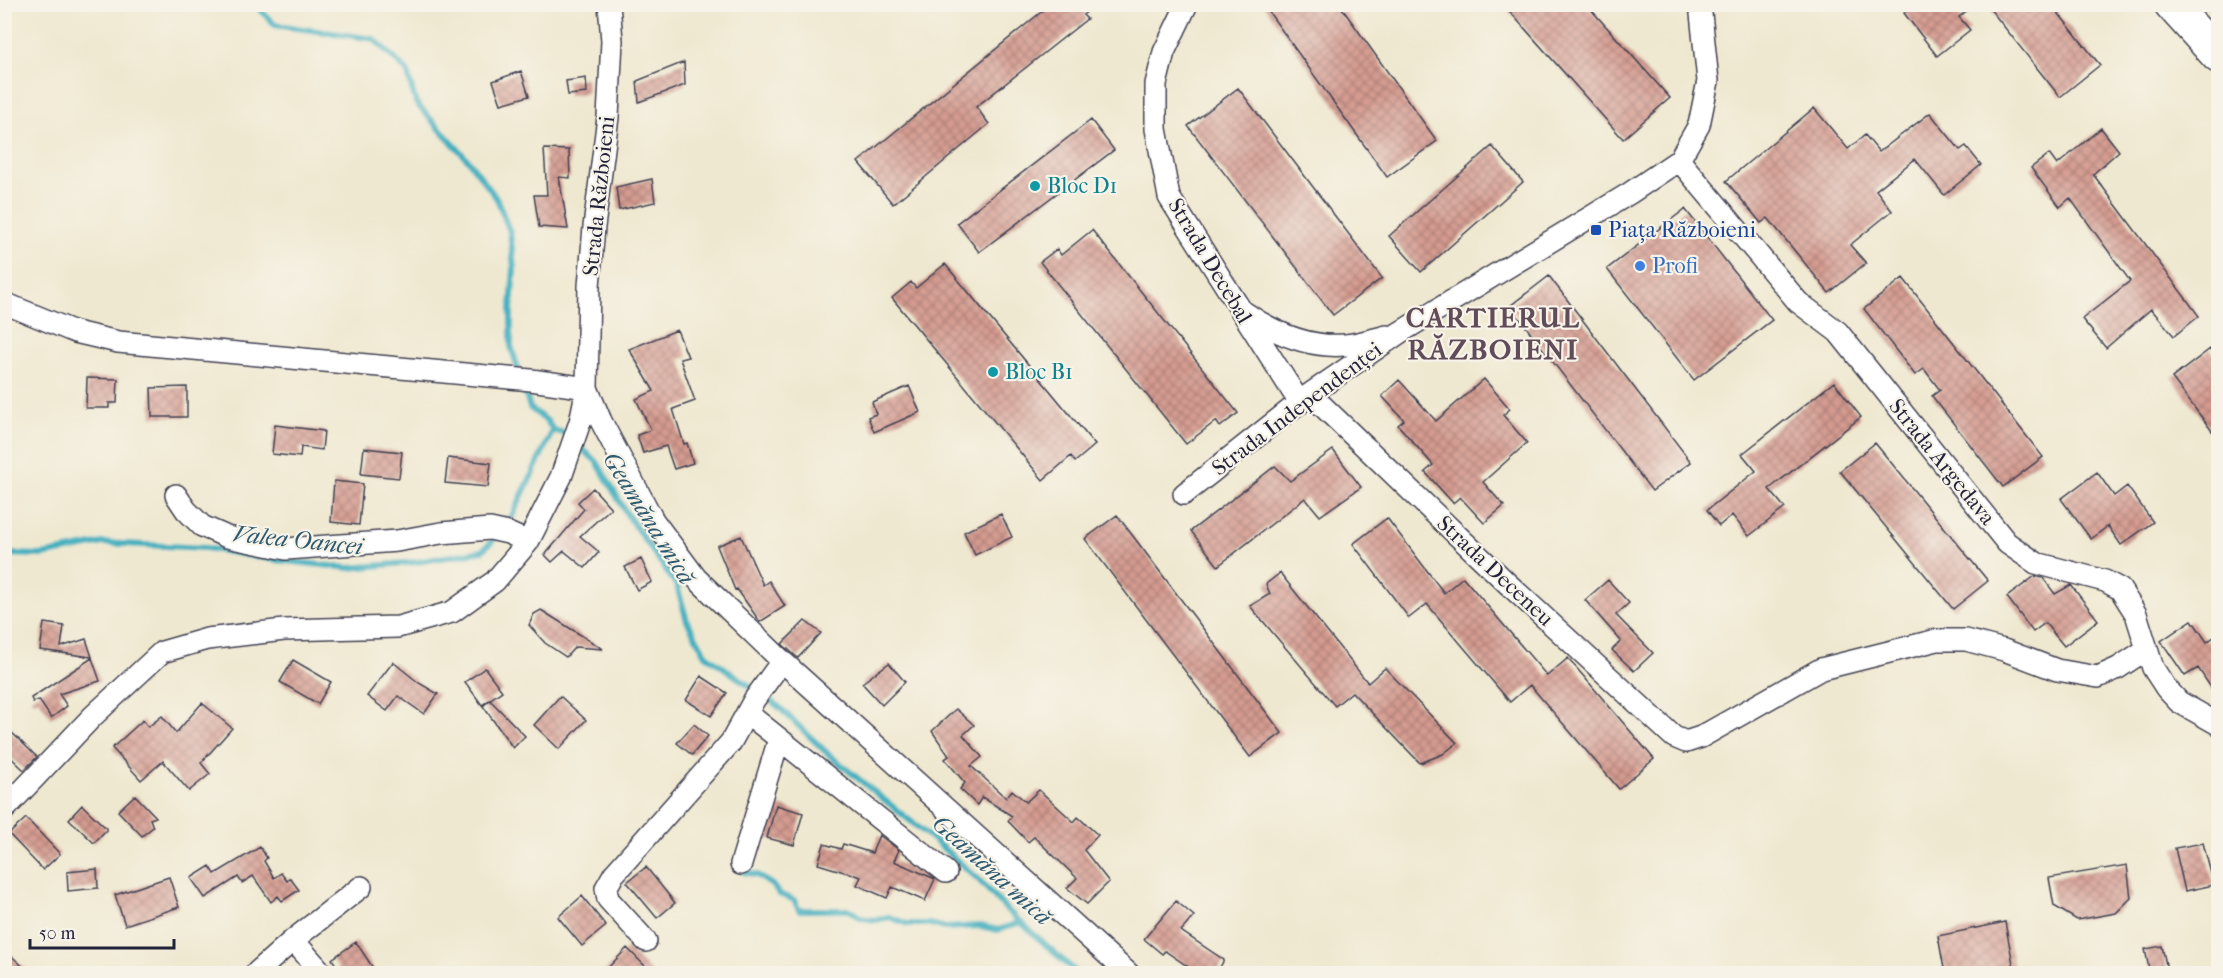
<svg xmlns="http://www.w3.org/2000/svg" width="2223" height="978" font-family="'IM FELL French Canon',serif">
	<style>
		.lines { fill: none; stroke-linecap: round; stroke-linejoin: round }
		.stream { stroke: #43b0c0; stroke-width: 6 }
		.building { fill: url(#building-cross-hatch) }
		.street-casing { stroke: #414051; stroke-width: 24 }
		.primary-casing { stroke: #414051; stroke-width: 36 }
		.street { stroke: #fff; stroke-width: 21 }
		.primary { stroke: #fff; stroke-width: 33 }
		.culture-dot { fill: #0f9aa8; stroke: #f7f3e8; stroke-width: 2 }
		.transit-dot { fill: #1a4fb4; stroke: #f7f3e8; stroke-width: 2 }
		.shop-dot { fill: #3f7fe0; stroke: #f7f3e8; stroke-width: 2 }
		.labels { text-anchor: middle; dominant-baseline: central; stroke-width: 4.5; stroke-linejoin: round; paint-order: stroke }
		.culture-label { font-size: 22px; fill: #0d838f; stroke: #f7f3e8; text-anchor: start }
		.street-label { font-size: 22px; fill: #22223b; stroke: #f7f3e8 }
		.transit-label { font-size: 22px; fill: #164399; stroke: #f7f3e8; text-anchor: start }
		.shop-label { font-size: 22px; fill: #366cbe; stroke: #f7f3e8; text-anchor: start }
		.water-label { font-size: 24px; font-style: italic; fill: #2f5b70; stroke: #f7f3e8 }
		.district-label { font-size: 28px; font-weight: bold; letter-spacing: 1.5px; fill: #614c59; stroke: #f7f3e8 }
	</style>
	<defs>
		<pattern id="building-cross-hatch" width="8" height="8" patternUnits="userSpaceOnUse" patternTransform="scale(1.5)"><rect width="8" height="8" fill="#d59b90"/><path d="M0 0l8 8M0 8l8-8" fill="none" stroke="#ac7e77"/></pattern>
	</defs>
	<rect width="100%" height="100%" fill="#f7f3e8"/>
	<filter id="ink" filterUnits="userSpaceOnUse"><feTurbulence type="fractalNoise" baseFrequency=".0167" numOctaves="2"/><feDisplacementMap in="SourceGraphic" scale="12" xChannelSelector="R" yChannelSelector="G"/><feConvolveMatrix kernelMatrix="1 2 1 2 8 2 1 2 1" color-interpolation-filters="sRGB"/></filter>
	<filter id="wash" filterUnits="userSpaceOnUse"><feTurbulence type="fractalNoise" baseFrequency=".008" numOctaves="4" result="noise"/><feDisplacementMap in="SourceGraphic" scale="24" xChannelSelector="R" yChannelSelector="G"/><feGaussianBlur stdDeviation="1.35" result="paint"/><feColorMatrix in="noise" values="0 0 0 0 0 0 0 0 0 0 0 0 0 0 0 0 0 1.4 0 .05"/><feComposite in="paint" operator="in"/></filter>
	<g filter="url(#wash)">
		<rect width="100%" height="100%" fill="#efe8d0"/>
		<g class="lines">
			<!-- stream -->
			<path class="stream" d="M255,4L275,25L374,39L407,71L416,103L468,160L497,199L510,232L514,268L511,309V346L530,408L547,421L553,430L564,433L569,438
				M577,444L597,462L628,516L677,586L687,621L706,655L778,706L828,754L935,841L978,879L1005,908L1078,974
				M507,527L553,430
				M4,554L42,555L103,543L206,548L276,560L349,568L417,562L482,551L497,536
				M744,872L757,875L772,885L779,894L794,900L799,910H850L861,918L876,920L889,917L908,924H930L946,928L980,926L998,930L1021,922"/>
		</g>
		<g id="blocks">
			<!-- building -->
			<path class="building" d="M1051,4H1096L1083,15L1087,19L976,107L989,124L893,204L858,162Z
				M1263,4H1339L1437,141L1387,177Z
				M1503,4H1586L1670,98L1623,139Z
				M1915,4H1975L1959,17L1970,30L1937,56L1904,13Z
				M1986,4H2051L2100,65L2060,97Z
				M684,62L685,85L639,102L637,81Z
				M521,71L529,96L501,104L493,81Z
				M586,78L587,93L568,95L566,81Z
				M1238,88L1382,278L1333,315L1188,126Z
				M1814,108L1848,149L1865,135L1879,152L1930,113L1960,150L1966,146L1981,165L1944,195L1915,159L1876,190L1892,211L1850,245L1866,263L1829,293L1768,218L1761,223L1726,181Z
				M1091,120L1114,150L979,252L957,223Z
				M2101,128L2119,151L2093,174L2199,316L2174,336L2151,309L2106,348L2082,319L2130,281L2070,198L2060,207L2031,168L2049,154L2057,165Z
				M1492,146L1523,182L1421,272L1389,236Z
				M544,149L569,150L570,178L559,177L568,229L539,227L534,195H547Z
				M652,179L655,202L619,210L616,187Z
				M1685,209L1772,320L1694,380L1607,269Z
				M1092,230L1238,413L1220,427L1216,421L1186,444L1040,262L1057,249L1061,255Z
				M945,264L1095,445L1075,462L1071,456L1043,480L892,298L911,282L916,288Z
				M1549,276L1691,462L1652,491L1510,306Z
				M1903,278L2043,457L2003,487L1932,396L1940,390L1924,369L1915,375L1864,309Z
				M677,330L688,357L680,359L695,401L673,409L684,444L687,443L693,463L674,469L666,446L643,453L637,435L651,430L636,399L654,391L629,349Z
				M2210,349L2218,360V439L2172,378Z
				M87,378L118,379L117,403H109V408H86Z
				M1484,379L1510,409L1503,415L1527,443L1483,482L1504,506L1484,523L1460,497L1453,503L1425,472L1433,465L1398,425L1404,420L1382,396L1399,380L1436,421Z
				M1834,382L1861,417L1769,489L1785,508L1749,536L1732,515L1719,526L1707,510L1756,471L1742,454Z
				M909,386L920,412L874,432L868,417L876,414L872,402Z
				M187,387V417H152L151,388Z
				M275,425L324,431L322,450L301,447L300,457L272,454Z
				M1875,443L1988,581L1953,609L1840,471Z
				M364,448L402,452L399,478L361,474Z
				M1333,450L1361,487L1320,516L1305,498L1218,566L1191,531L1275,466L1290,481Z
				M448,458L491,463L488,487L445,483Z
				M2097,472L2114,496L2127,486L2153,522L2121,545L2108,526L2091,539L2061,499Z
				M334,481L363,484L359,525L331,522Z
				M593,488L611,508L580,536L599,552L585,568L564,551L552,562L545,555L584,509L578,502Z
				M1001,514L1012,537L975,555L964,532Z
				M1117,515L1282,733L1250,757L1085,539Z
				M1387,518L1444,593L1463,577L1547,676L1568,658L1654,759L1619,789L1530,685L1510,702L1427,604L1409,618L1353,544Z
				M741,536L763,585L769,581L785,606L760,622L737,589L735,590L717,546Z
				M641,559L652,582L637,590L625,567Z
				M1280,573L1368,683L1385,668L1457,743L1443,754L1420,763L1352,692L1335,706L1250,606L1270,594L1266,584Z
				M2035,576L2043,578L2055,594L2071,585L2098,620L2064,646L2045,623L2033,632L2007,597Z
				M1608,580L1629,603L1616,615L1653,653L1634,671L1612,650L1621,641L1585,600Z
				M541,610L603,649L575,647L566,657L545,643L529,625L534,614Z
				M2192,620L2207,642L2218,634V698L2198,668L2185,676L2161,641Z
				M805,621L821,633L798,658L782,644Z
				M44,623L64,626L61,647L86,639L92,657L40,650Z
				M92,658L100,681L59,694L67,706L51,718L39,700L33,702L31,698Z
				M293,660L331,682L318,704L280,682Z
				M393,662L419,683L438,694L424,714L398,696L387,711L367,696Z
				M889,663L905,682L882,705L862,683Z
				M485,668L502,691L482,705L465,682Z
				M701,676L727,693L711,716L686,700Z
				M560,696L586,720L559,749L534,725Z
				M490,700L525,736L513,748L483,706Z
				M202,703L232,728L201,763L210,774L189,791L163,761L141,780L112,748L143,720L148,727L162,716L176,733Z
				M956,709L974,725L963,735L982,757L971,766L1006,798L1012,790L1026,802L1039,790L1074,822L1078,817L1098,835L1084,850L1109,882L1087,904L1067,888L1077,878L1034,837L1028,842L1008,821L1012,816L982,797L977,805L960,789L965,783L945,759L949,756L932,731Z
				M694,724L708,736L692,755L677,743Z
				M4,725L37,757L24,770L4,751Z
				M135,795L156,817L150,819L153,827L142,836L118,811Z
				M82,805L107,829L94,843L69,819Z
				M776,805L803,813L794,845L767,838Z
				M26,818L60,854L43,870L9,834Z
				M879,835L899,850L894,861L935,879L925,901L892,887L887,898L857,885L861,877L818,864L824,844L841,849L843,844L872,853Z
				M2203,843L2214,885L2185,891L2175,848Z
				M260,847L267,858L264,861L274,878L281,873L287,881L290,878L299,890L282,901L278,896L271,902L253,876L242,883L238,877L205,898L191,878L210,866L215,874Z
				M2127,865L2131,898L2116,913L2077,920L2054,906L2049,878Z
				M646,867L675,903L657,918L627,882Z
				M97,869L98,888L68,891L67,872Z
				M169,877L179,907L125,925L115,895Z
				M582,896L606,926L582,946L558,917Z
				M1176,901L1194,916L1181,931L1224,960L1216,974H1199L1165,951L1162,954L1144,939Z
				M2005,922L2015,974H1945L1938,936Z
				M356,942L377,974H342L332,959Z
				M2162,946L2168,974H2150L2145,949Z
				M627,948L653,974H602Z
				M4,949L31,974H9L4,969Z"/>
		</g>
	</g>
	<g filter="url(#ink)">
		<use href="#blocks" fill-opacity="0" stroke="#414051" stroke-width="1.5"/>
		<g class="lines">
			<!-- street casing -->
			<g class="street-casing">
				<path id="street" d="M1187,4L1164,52L1156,84V129L1169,197L1300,403
					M1679,160L1798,302L1838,332L2007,543L2036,563L2105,581L2120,589L2136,614L2153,668L2166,688L2179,702L2218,724
					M4,303L75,332L118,342L531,380L587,388
					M1244,312C1274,333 1308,348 1345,345C1359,344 1373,339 1387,336
					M587,388L601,421L653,520L696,578L782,661L1129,974
					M1310,394L1508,584L1674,737L1686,742L1701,737L1821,669L1937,640H1966L2004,650L2057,670L2098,677L2118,668L2147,649
					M1184,494L1310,394L1399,333L1630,193L1679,160L1699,125L1708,81L1700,4
					M176,495L186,510L202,526L227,537L286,549L397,541L441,533L490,529L508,533L528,542
					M747,713L946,872
					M4,810L93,716L162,652L207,639L284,630L398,627L452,612L495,581L528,542L561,477L580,422L587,388L589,286L594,227L608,117L612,41L609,4
					M741,864L779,739
					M293,940L323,974
					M646,941L608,899L606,888L614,874L731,742L754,700L782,661
					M255,974L293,940L361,887"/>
			</g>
			<!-- primary casing -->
			<g class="primary-casing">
				<path id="primary" d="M2171,4L2218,56"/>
			</g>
			<!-- street -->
			<use href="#street" class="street"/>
			<!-- primary -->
			<use href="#primary" class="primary"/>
		</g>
	</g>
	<!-- markers -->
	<g class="culture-dot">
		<circle cx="1035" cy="186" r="6"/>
		<circle cx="993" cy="372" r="6"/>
	</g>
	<rect class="transit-dot" x="1590" y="224" width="12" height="12" rx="3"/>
	<circle class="shop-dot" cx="1640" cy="266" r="6"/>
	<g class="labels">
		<!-- culture labels -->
		<g class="culture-label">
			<text x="1047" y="186">Bloc D1</text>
			<text x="1005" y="372">Bloc B1</text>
		</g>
		<!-- street labels -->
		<g class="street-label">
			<text transform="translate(599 196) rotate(-84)">Strada Războieni</text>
			<text transform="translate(1210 261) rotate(59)">Strada Decebal</text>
			<text transform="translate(1297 409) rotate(-37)">Strada Independenței</text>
			<text transform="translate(1942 462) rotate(51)">Strada Argedava</text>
			<text transform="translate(1495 571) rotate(43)">Strada Deceneu</text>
		</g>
		<!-- transit labels -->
		<g class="transit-label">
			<text x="1608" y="230">Piața Războieni</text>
		</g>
		<!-- shop labels -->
		<g class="shop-label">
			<text x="1652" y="266">Profi</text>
		</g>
		<!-- water labels -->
		<g class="water-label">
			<text transform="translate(649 518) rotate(58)">Geamăna mică</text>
			<text transform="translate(298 540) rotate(6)">Valea Oancei</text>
			<text transform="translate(992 870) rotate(42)">Geamăna mică</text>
		</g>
		<!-- district labels -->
		<g class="district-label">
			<text x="1493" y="317">CARTIERUL<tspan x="1493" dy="32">RĂZBOIENI</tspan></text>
		</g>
	</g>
	<!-- margin -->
	<rect width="2223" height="978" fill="none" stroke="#f7f3e8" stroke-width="24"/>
	<!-- scale -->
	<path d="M30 939v9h144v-9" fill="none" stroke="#22223b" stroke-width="3"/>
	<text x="39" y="939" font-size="18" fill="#22223b" stroke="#f7f3e8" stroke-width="4.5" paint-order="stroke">50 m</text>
</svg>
